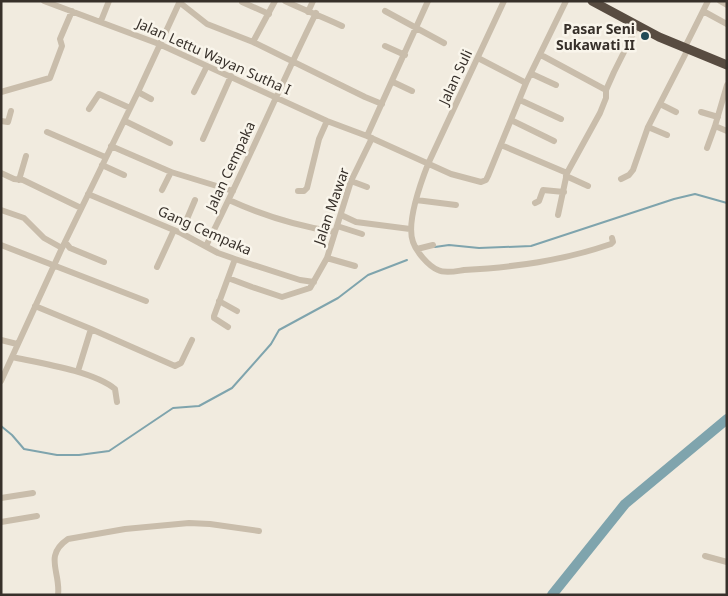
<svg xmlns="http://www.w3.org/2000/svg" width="728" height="596" font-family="'Noto Sans',sans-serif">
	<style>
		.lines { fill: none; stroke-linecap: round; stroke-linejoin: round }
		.stream { stroke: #7fa4ad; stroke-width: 2 }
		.river { stroke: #7fa4ad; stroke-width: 10 }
		.minor { stroke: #c9bdab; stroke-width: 6 }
		.highway { stroke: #584c41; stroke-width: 9 }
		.poi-dot { fill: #214b57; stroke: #f9f5eb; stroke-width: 2 }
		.labels { text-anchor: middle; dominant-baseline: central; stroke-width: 5; stroke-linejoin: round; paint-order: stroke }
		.poi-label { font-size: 14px; font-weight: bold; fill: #37302a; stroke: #f9f5eb; text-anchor: end }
		.street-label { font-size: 14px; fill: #37302a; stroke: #f9f5eb }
	</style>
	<rect width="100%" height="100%" fill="#f1ebdf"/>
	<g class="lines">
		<!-- stream -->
		<path class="stream" d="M435,247L449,245L479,248L531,246L674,199L695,194L727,203
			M1,426L12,435L24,449L57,455H79L109,451L173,408L199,406L232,388L271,344L279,330L338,298L368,275L407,260"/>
		<!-- river -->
		<path class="river" d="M552,595L625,504L727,419"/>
		<!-- minor -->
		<path class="minor" d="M44,1L159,44L327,121L367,136L451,174L481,182L486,180L488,176L526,83L566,1
			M285,1C304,10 323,17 342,26
			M504,1L428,164C421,182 406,223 413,242C416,251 428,266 438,270C445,274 457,271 464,270C516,267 561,261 611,244L613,242L612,238
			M720,1L727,5
			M179,2L207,24L253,42L365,97L382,104
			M242,2L269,14
			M385,11L444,43
			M703,11L727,24
			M308,12L313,1
			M101,21L109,1
			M253,42L275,1
			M385,46L405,55
			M685,47L708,1
			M541,55L606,90
			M478,58L526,83
			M532,74L556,85
			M393,82L412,91
			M1,92L50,78L62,46L60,39L72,11
			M138,92L151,99
			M194,92L207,66
			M520,100L561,119
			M660,104L676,112
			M89,109L99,94L130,108
			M701,112L718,117
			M511,120L554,141
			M1,121L8,122L11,111
			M125,121L170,143
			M715,126L727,131
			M648,127L667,135
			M47,132L105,157
			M367,136L428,1
			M203,139L231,76
			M501,145L567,173
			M111,146L171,172L233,191
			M707,148L715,126L727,85
			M102,165L124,175
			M1,173L14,179L23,180L81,208
			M566,176L588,186
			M621,179L629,175L633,170L648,127L688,49
			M19,180L26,156
			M351,181L367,187
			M162,190L171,172
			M298,191H304L307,188L319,139L327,121
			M88,194L181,233L218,253L235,259L300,280L314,282
			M229,200C264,216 297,226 335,232
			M416,200L456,205
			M535,203L539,201L543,190L564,192
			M1,210L24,218L44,238L62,248
			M341,215L356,222L410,229
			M558,215L567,173L600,113L606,98V90L614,72L637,26
			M337,226L362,234
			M181,233L195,200
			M65,242L70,248L104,262
			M1,245L146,301
			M206,246C245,169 278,90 316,13
			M417,249L433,245
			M327,258L355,266
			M157,267L174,230
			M228,278L252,287L282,297L310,288L327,258L351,181L372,138
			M219,301L237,311
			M35,306L91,329L175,366L181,363L192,340
			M228,327L214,318V316L235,259
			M1,340L17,344
			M12,357C40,363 93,371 115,389L117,402
			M78,371L91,329
			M1,381L62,248L138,92L180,1
			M1,498L33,493
			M1,522L37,516
			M705,556L727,562
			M58,595C61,572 43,556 68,539L125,529L189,523L210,524L259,531"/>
		<!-- highway -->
		<path class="highway" d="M592,1L659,37L727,65"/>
	</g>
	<!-- markers -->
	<circle class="poi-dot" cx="645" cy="36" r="5"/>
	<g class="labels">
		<!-- poi labels -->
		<g class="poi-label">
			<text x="635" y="28">Pasar Seni<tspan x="635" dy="16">Sukawati II</tspan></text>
		</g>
		<!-- street labels -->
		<g class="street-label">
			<text transform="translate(214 56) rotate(24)">Jalan Lettu Wayan Sutha I</text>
			<text transform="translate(455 77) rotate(-65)">Jalan Suli</text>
			<text transform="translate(230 166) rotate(-65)">Jalan Cempaka</text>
			<text transform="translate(331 206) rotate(-71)">Jalan Mawar</text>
			<text transform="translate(205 230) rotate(24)">Gang Cempaka</text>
		</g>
	</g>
	<!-- border -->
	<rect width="728" height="596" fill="none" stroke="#37302a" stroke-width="5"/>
</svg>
